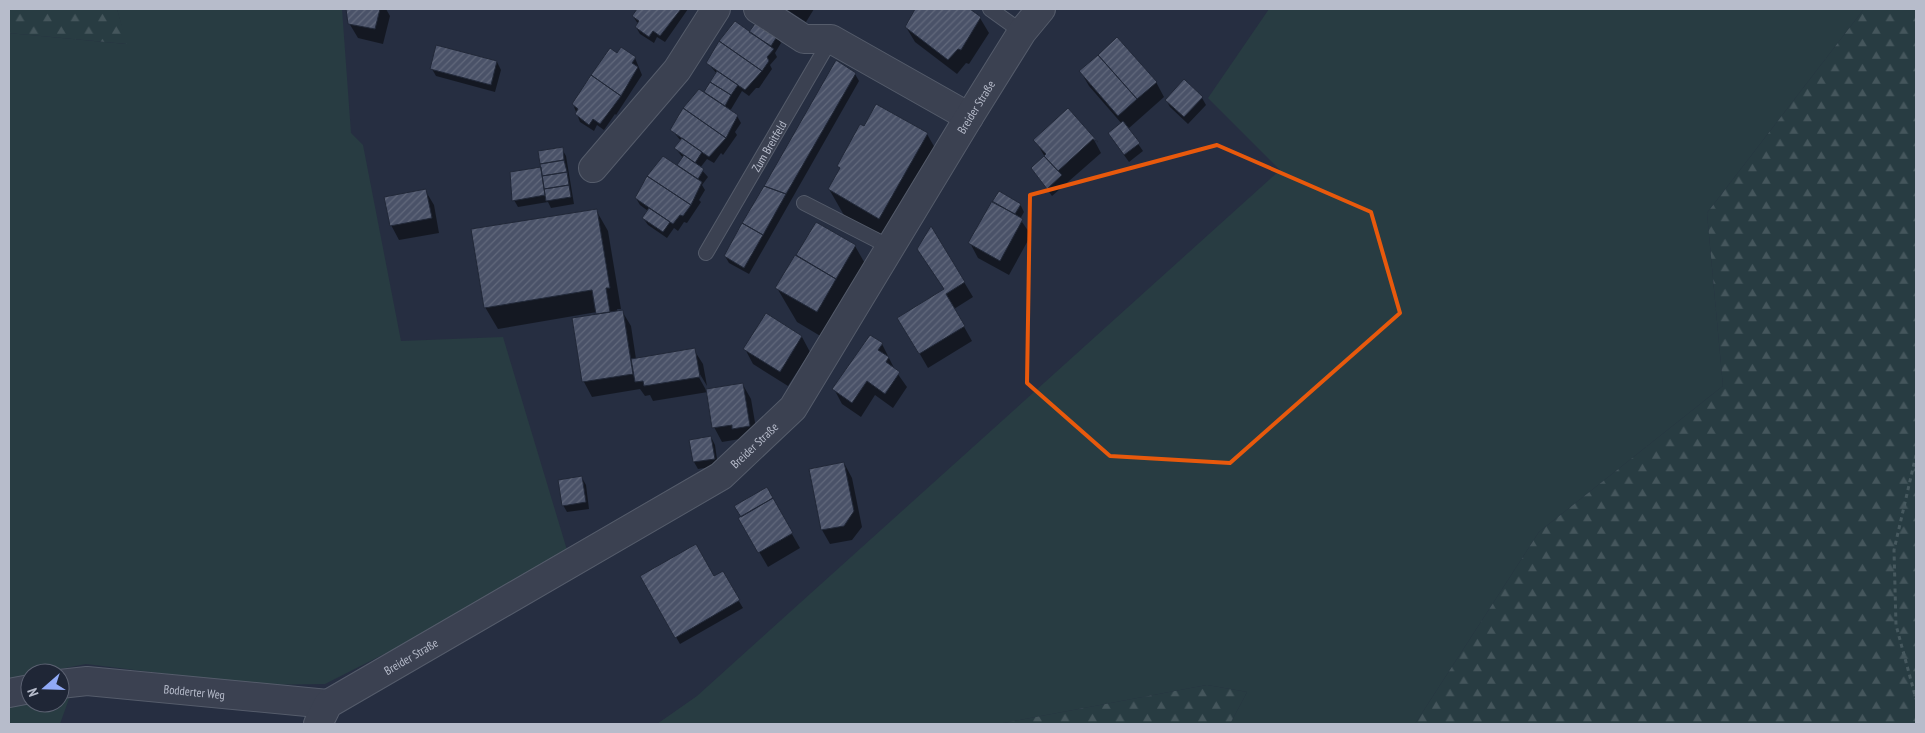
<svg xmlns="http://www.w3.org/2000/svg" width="1925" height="733" font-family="'PT Sans Narrow',sans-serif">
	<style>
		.grass { fill: #283c42 }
		.forest { fill: url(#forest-firs) }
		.shadow { fill: #0007 }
		.building { fill: url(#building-hatch); stroke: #212838 }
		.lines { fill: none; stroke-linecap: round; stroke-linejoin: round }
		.service-casing { stroke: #555c6b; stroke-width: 16 }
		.minor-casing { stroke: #555c6b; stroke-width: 30 }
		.path { stroke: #47595f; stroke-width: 3; stroke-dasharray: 4 4; stroke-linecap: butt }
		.service { stroke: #3b4151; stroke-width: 14 }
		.minor { stroke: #3b4151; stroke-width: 28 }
		.marked { fill: none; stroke: #e8590c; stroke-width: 4; stroke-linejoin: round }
		.labels { text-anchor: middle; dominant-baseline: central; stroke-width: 4; stroke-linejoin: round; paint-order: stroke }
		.street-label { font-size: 12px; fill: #b7bccb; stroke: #1f2636 }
	</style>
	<defs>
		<pattern id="forest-firs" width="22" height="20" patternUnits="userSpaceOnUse" patternTransform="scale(1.25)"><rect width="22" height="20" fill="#283c42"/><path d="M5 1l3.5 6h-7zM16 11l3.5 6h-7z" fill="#45565c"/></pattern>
		<pattern id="building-hatch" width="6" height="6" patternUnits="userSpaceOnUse" patternTransform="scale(1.25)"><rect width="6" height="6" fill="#4a5268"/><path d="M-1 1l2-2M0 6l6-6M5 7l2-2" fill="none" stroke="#62697c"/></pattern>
	</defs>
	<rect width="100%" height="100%" fill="#262e41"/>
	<!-- grass -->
	<path class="grass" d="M117,9H342L351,133L363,145L401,341L503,337L570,560L325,684L257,685L86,664L9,679V33L126,44Z
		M1269,9H1864L1707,213L1723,386L1539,532L1415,724H1230L1247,692L1207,685L998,724H657L697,696L1280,170L1208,98Z
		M71,693L60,724H9V705L30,701V703H60V695Z"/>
	<!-- forest -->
	<path class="forest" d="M9,9H117L127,44L9,33Z
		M1864,9H1916V724H1415L1539,532L1723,386L1707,213Z
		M1207,685L1247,692L1230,724H998Z"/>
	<!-- shadow -->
	<path class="shadow" d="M347,9H386L390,16L383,44L358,38L349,23Z
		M639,9H688L665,42L657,37L654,43L640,34L636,27L638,24L633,16Z
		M786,9H814L806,22Z
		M917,9H968L980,18L989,33L969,64L966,63L957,74L915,42L906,27Z
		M728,30L777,36L781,43L775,53L777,57L770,65L772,69L759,88H756L749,96L742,91L730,111L737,116L741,123L735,132L737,135L723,155L721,153L714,163L707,159L700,168L708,177L702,185L705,190L699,200L701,202L687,223L684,222L678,231L674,228L667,238L648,225L643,218L648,211L640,205L636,198L644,185L643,183L663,157L677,167L683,158L676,149L681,141L672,130L704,94L717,74L708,63Z
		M617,55L635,58L642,75L616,115L615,114L604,130L597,125L594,131L580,122L573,104Z
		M497,62L501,70L495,92L436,76L432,69Z
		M1081,72L1156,82L1164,97L1128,129L1143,151L1129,162L1113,140L1122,124L1089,86Z
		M855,74L859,81L749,274L729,263L725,256Z
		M1202,98L1206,105L1188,124L1170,107L1166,100Z
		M927,134L947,169L899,252L849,224L829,189L840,170L838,166Z
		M1093,138L1101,153L1052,196L1037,175L1045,157L1035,140Z
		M562,149L566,156L574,204L551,208L548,202L518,207L514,200Z
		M425,190L434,205L439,233L399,240L391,225Z
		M993,203L1020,204L1024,212L1020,219L1031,235L1009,275L978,258L970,243Z
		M596,210L608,231L621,309H617L618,312L622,311L631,326L636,359L694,350L703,364L707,386L698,371L696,372L706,390L743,385L751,399L758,440L742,443L740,439L722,442L714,427L708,392L653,401L650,395L645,396L640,389L592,397L584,382L574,320L598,315L597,312L498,329L485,307Z
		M816,223L855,246L875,281L837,346L797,322L777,288Z
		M927,264L964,282L973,297L954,309L972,341L928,368L899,318L945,290Z
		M766,315L802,337L810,352L788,386L753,364L745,349Z
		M882,344L895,370L907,387L893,408L875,395L861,417L842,404L834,389Z
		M711,437L715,445L718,466L698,469L694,462Z
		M844,463L852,478L862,527L852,540L830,544L822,530Z
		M582,478L586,485L589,509L567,512L563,505Z
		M766,489L800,548L768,567L740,519Z
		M722,573L743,608L680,644L641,577L714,578Z"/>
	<!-- building -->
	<path class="building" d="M346,9H380L375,29L348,24Z
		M637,9H681L660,36L653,31L649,37L635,27L639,21L632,16Z
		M915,9H970L981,17L961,50L958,49L948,60L905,27Z
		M735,21L774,49L767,57L769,61L762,71L719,41Z
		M757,21L778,35L771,46L749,32Z
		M1117,37L1157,82L1137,99L1098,55Z
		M719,41L762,71L745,90L706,63Z
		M436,45L497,61L491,85L430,69Z
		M621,47L636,57L632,63L638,67L621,96L591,75L610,48L617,53Z
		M1098,55L1137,99L1118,116L1079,71Z
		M836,60L856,73L786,194L764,186Z
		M717,71L738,85L731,95L710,82Z
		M591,75L621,96L600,124L593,119L589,125L575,114L578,109L572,104Z
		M1184,79L1203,97L1184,117L1165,100Z
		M710,82L731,95L725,106L704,92Z
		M699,89L738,115L726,138L683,108Z
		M876,104L928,133L879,219L828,189L840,168L837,166L860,124L864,126Z
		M683,108L726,138L709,157L670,130Z
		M1068,108L1098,142L1093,139L1058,171L1044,156L1046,154L1033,140Z
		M1123,121L1140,143L1124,155L1108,133Z
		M682,138L702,152L695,163L674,148Z
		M563,147L564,160L540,164L538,151Z
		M684,155L704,169L698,179L677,165Z
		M663,156L702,182L691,205L647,176Z
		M1044,156L1062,175L1047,189L1031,168Z
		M564,160L567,172L542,176L540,164Z
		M541,167L545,195L512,201L510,172Z
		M567,172L569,185L544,189L542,176Z
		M647,176L691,205L683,216L680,215L673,224L635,198Z
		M569,185L571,197L546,201L544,189Z
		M764,186L786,194L763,235L742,223Z
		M426,189L432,218L390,226L384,197Z
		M999,191L1021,204L1015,214L992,202Z
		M992,201L1023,219L1000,261L968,243Z
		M649,208L670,222L663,232L642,218Z
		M597,209L610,288H606L610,312L596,314L592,290L484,308L471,229Z
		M816,222L856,245L836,279L796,255Z
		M742,223L763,235L744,268L724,256Z
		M931,226L965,282L946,294L965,326L919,354L897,318L944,289L917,249Z
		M795,255L836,279L817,312L775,288Z
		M623,310L633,374L582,382L572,318Z
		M766,313L802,336L780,372L743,349Z
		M870,335L883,343L878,350L889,357L886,362L900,372L885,394L867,381L852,403L832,389Z
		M695,348L700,377L644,386L643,381L635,382L631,359Z
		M743,383L750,426L732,429V425L712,428L706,389Z
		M711,436L715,459L693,462L689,440Z
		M844,462L854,511L844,526L821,530L809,469Z
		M582,476L586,502L562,506L558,480Z
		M767,487L773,498L741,517L734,506Z
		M773,498L793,533L758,553L738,518Z
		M696,544L714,576L723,571L740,600L675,638L640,576Z"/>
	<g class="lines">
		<!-- service casing -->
		<g class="service-casing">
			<g id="service">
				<path d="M990,9L1022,32"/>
				<path d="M804,203L890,247"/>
				<path id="s1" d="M706,253L831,39"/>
			</g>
		</g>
		<!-- minor casing -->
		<g class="minor-casing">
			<g id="minor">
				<path d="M758,9L804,39H831L969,117"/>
				<path d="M593,168L677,70L716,9"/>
				<path id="s2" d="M60,684L87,681L328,704"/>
				<path d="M9,693L30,689"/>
				<path id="s3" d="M318,724L328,704L721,476L793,408L969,117L1022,32L1041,9"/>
			</g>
		</g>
		<!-- path -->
		<path class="path" d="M1916,455L1894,550L1896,625L1916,699"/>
		<!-- service -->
		<use href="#service" class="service"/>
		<!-- minor -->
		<use href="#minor" class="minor"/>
	</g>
	<!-- marked area -->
	<path class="marked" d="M1217,145L1371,212L1400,313L1230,463L1110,456L1027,383L1030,195Z"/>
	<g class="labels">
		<!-- street labels -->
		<g class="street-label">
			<text stroke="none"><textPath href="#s3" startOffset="928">Breider Straße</textPath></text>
			<text stroke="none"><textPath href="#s1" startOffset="124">Zum Breitfeld</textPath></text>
			<text stroke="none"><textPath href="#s3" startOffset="522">Breider Straße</textPath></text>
			<text stroke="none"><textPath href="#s3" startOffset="118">Breider Straße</textPath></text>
			<text stroke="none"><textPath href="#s2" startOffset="135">Bodderter Weg</textPath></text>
		</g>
	</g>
	<!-- border -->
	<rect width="1925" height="733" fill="none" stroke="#b7bccb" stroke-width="20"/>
	<!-- north arrow -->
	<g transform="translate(45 688) rotate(250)"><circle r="24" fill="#1f2636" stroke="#5c6272"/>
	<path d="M0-4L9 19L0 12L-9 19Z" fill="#91aaf7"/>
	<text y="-8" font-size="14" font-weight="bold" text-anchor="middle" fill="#b7bccb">N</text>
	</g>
</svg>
